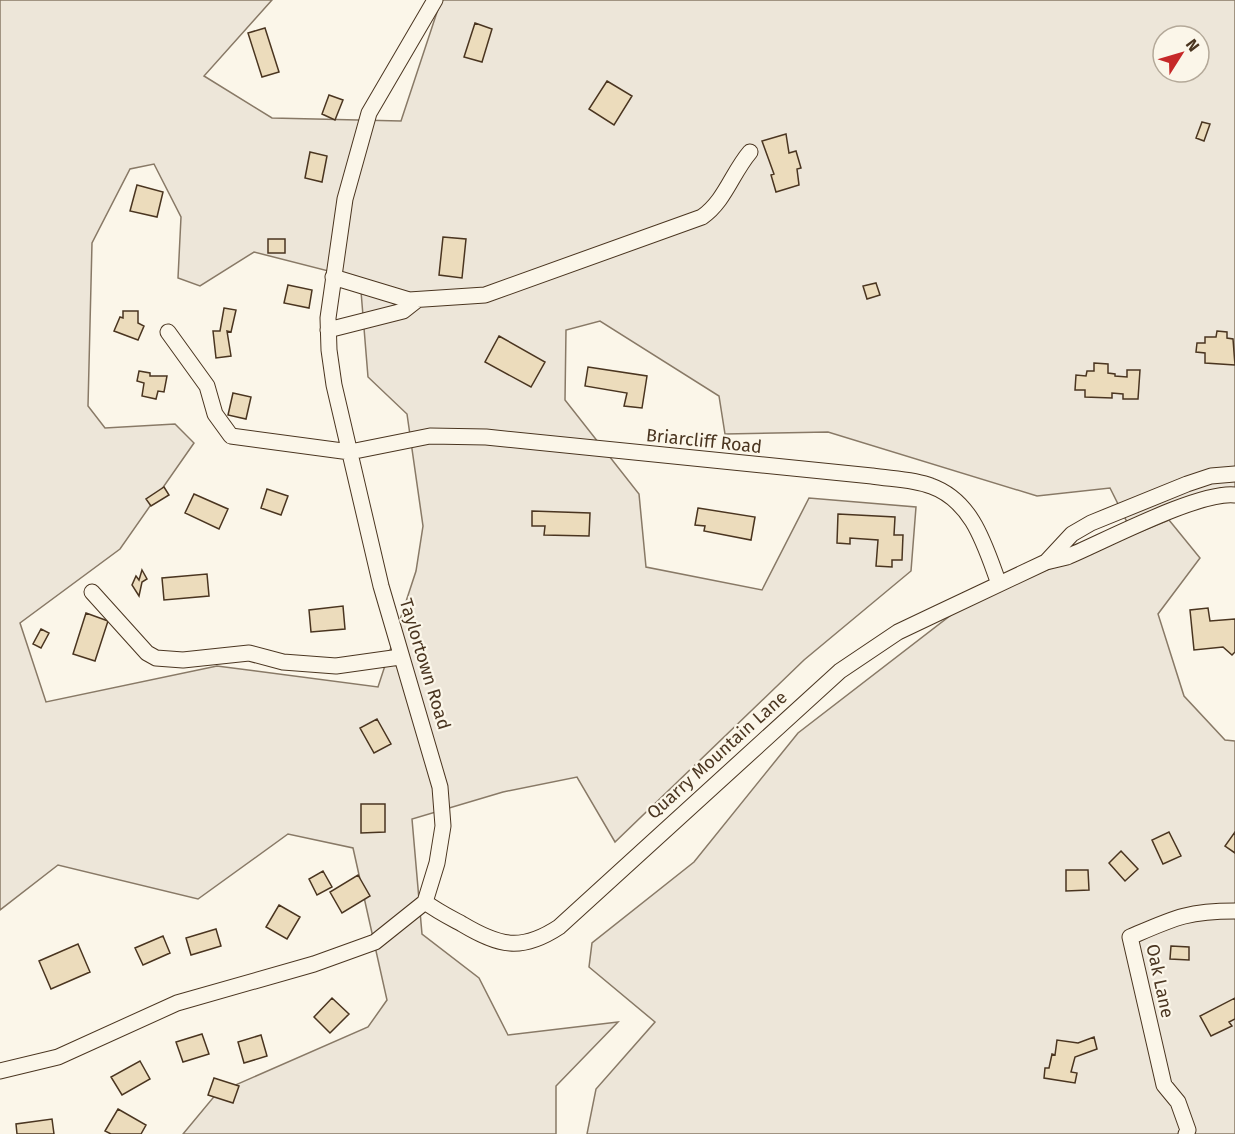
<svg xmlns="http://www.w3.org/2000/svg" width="1235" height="1134" font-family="'Fira Sans',sans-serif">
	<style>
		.green { fill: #ede6d9; stroke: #887966; stroke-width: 1.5; fill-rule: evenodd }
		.building { fill: #ecdcbc; stroke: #4a3520; stroke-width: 1.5 }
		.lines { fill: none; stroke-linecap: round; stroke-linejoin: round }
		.minor-casing { stroke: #4a3520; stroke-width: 17 }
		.minor { stroke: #fbf6e9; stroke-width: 15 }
		.labels { text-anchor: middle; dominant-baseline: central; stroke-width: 4.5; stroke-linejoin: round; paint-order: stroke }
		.street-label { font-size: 18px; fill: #4a3520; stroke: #fbf6e9 }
	</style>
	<rect width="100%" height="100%" fill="#fbf6e9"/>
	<!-- green -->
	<path class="green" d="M0,0H272L204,76L272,118L401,121L441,0H1235V492L1221,488L1128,524L1110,488L1037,496L828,432L725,434L719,396L600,321L566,330L565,400L639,494L646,567L762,590L809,498L916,507L911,571L804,660L615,842L577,777L503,792L412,819L422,934L479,978L508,1035L618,1022L556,1086V1134H183L217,1093L368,1027L387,1000L353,848L288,834L198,899L58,865L0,910ZM1163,36H1199V72H1163ZM154,164L181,217L178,278L200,286L254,252L360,279L368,377L407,414L423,526L416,571L378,687L217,666L46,702L20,623L120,549L194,443L175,424L105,428L88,406L92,243L130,169Z
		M1169,520L1200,558L1158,614L1184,696L1225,740L1235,741V1134H587L596,1089L655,1022L589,967L592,943L694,862L798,733L968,602Z"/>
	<!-- building -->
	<path class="building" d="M475,23L492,29L482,62L464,57Z
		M265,28L279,72L262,77L248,33Z
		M607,81L632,96L614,125L589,109Z
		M329,95L343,100L335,120L322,114Z
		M1202,122L1210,124L1204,141L1196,138Z
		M786,134L789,153L796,151L801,168L797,169L799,185L776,192L771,175L774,174L762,141Z
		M310,152L327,156L322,182L305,178Z
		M137,185L163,192L157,217L130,211Z
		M443,237L466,239L462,278L439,275Z
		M268,239H285V253H268Z
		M876,283L880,295L867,299L863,286Z
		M288,285L312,290L309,308L284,303Z
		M224,308L236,310L231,332L227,331L231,356L216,358L213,331H220Z
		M123,311H138V323L144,326L138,340L114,331L120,317L123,318Z
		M1217,331L1227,332V338L1233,339L1235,365L1205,363V353L1196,352L1197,343H1205V337H1216Z
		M499,336L545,362L531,387L485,362Z
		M1094,363L1108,364V373L1115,374V376L1127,377V370H1140L1138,399H1123V394L1112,393V398L1085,397V390H1075L1076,375L1086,376L1087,371H1094Z
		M588,367L647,376L642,408L624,406L627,393L585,386Z
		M139,371L150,373V376H167L164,392L158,391L156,399L142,396L144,383L137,381Z
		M233,393L251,397L246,419L228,415Z
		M164,487L169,495L151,506L146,499Z
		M267,489L288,496L281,515L261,508Z
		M194,494L228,509L219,529L185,513Z
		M698,508L755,517L751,540L704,531L705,526L695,525Z
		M532,511L590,513L589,536L544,535L545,526H532Z
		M838,514L895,517L894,535H903L902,560H892V567L876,566L878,540L850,538V544L837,543Z
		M142,570L147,579L142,582L139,596L132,585L136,576L139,580Z
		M207,574L209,596L164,600L162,578Z
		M343,606L345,629L311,632L309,610Z
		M1208,608L1210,621L1235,619V652L1232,655L1223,647L1194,650L1190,610Z
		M86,613L108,621L95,661L73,654Z
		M41,629L49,633L41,648L33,644Z
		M377,719L391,744L374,753L360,728Z
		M361,804H385V832L361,833Z
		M1169,832L1181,856L1163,864L1152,840Z
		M1235,832V853L1225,846Z
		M1121,851L1138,869L1125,881L1109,863Z
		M1066,870H1088L1089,890L1066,891Z
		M323,871L332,887L317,895L309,879Z
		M358,875L370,896L342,913L330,892Z
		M279,905L300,917L287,939L266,927Z
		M216,929L221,946L191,955L186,938Z
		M163,936L170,953L143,965L135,948Z
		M78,944L90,972L51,989L39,961Z
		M1171,946L1189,947V960L1170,959Z
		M332,998L349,1014L330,1033L314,1017Z
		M1235,998V1019L1229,1022L1232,1026L1211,1036L1200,1016Z
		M202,1034L209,1054L183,1062L176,1042Z
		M261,1035L267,1056L244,1063L238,1042Z
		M1094,1037L1097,1049L1075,1057L1071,1072L1077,1073L1075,1083L1044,1078L1045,1068H1049L1052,1054L1055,1055L1057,1040L1078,1043Z
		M140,1061L150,1079L122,1095L111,1077Z
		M214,1078L239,1086L233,1103L208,1095Z
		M118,1109L146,1125L141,1134H111L105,1131Z
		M52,1119L54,1134H17L16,1124Z"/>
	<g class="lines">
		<!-- minor casing -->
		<g class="minor-casing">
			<path id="minor" d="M333,277L409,300L485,295L702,217C725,201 732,173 750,152
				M328,330L403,311L417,300
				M168,332L207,386L215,414L231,436L350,452L430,436L486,437L872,476C890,479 913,479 931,486C973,501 985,546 999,584
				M1046,562L1072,534L1091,523L1187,484L1211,476L1235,474
				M92,592L147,653L156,658L183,660L249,653L283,662L336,666L400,657
				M425,902C437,911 449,917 462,924C499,946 521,952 559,927L840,671L898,632L938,613L1046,562L1067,557C1105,541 1199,491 1235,495
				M0,1071L58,1057L177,1003L314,964L375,942L425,902L437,863L443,826L440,787L381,586L334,385L329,350L328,318L345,199L369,113L435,0
				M1186,1134L1188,1130L1178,1102L1164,1085L1130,937C1174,918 1187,911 1235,911"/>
		</g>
		<!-- minor -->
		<use href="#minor" class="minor"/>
	</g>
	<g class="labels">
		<!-- street labels -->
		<g class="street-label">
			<text transform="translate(704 441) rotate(6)">Briarcliff Road</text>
			<text transform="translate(425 664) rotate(73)">Taylortown Road</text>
			<text transform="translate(717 755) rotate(-42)">Quarry Mountain Lane</text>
			<text transform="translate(1160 981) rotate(78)">Oak Lane</text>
		</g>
	</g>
	<!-- north arrow -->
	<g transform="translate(1181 54) rotate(53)"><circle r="28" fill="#fbf6e9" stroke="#b4a999" stroke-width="1.5"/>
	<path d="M0-4.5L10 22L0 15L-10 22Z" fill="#c62828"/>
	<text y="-9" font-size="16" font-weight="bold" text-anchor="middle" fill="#4a3520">N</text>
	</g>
</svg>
